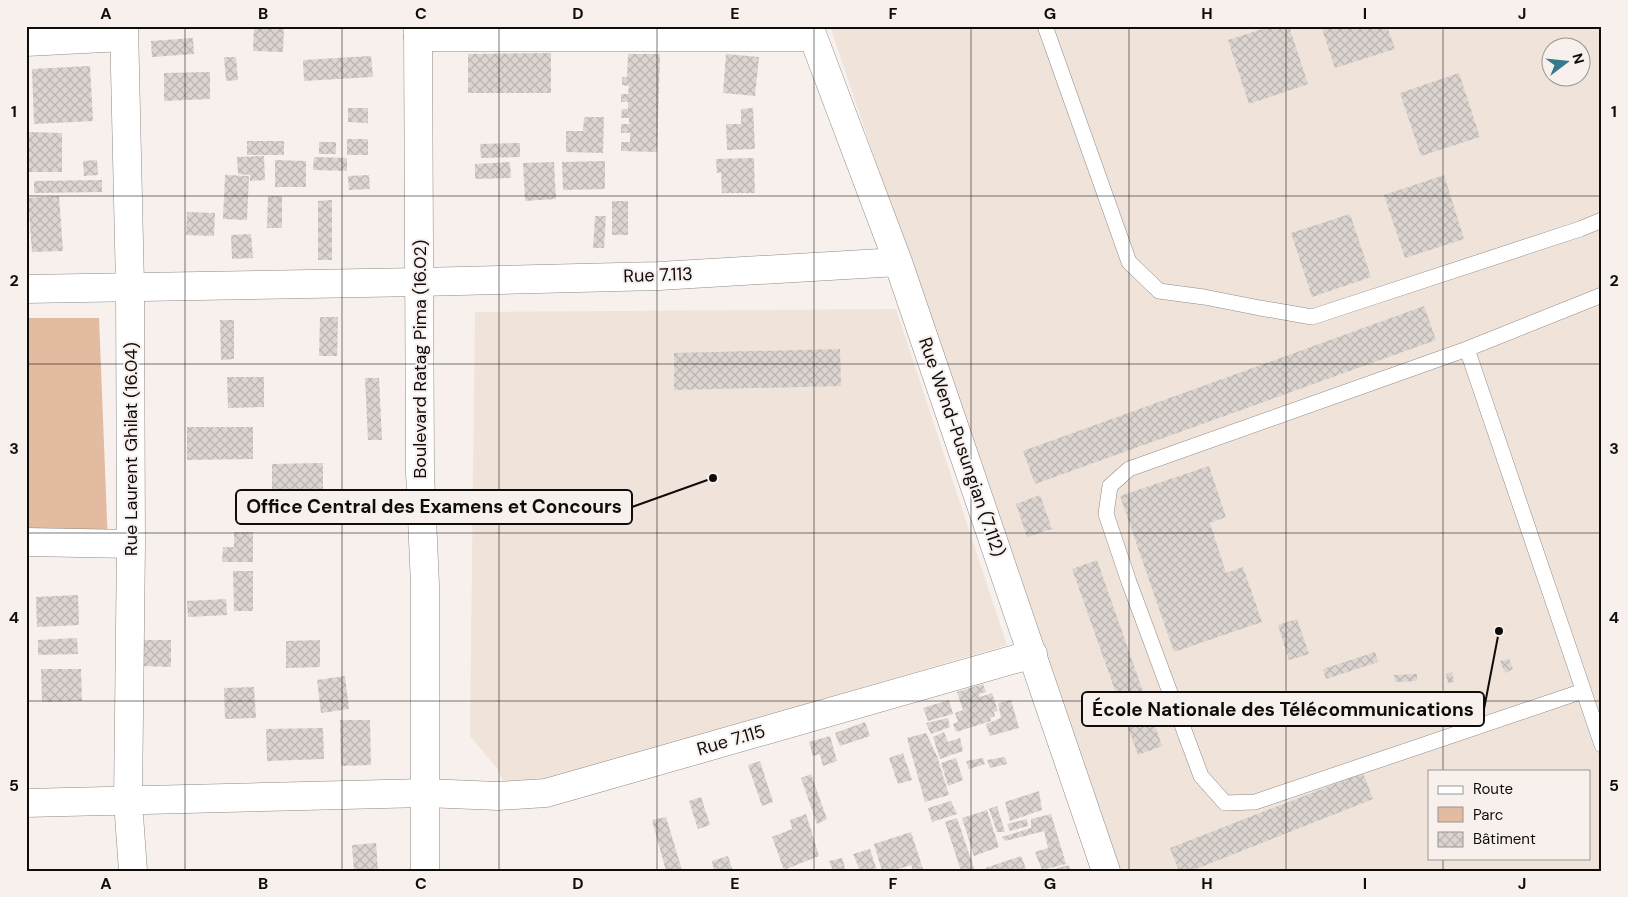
<svg xmlns="http://www.w3.org/2000/svg" width="1628" height="897" font-family="'DM Sans',sans-serif">
	<style>
		.built { fill: #f0e3da; fill-rule: evenodd }
		.green { fill: #e2bba0 }
		.building { fill: url(#building-cross-hatch) }
		.lines { fill: none; stroke-linecap: round; stroke-linejoin: round }
		.lane-casing { stroke: #908a86; stroke-width: 16 }
		.street-casing { stroke: #908a86; stroke-width: 29 }
		.secondary-casing { stroke: #908a86; stroke-width: 29 }
		.lane { stroke: #fff; stroke-width: 15 }
		.street { stroke: #fff; stroke-width: 28 }
		.secondary { stroke: #fff; stroke-width: 28 }
		.grid { fill: none; stroke: #0f0d0c; stroke-width: 1; stroke-opacity: 0.55 }
		.labels { text-anchor: middle; dominant-baseline: central; stroke-width: 4; stroke-linejoin: round; paint-order: stroke }
		.street-label { font-size: 18px; fill: #0f0d0c; stroke: #f7f0ec }
		.leader { fill: none; stroke: #0f0d0c; stroke-width: 2 }
		.callout-dot { fill: #0f0d0c; stroke: #f7f0ec; stroke-width: 2 }
		.callout { fill: #f7f0ec; stroke: #0f0d0c; stroke-width: 2 }
		.callout-label { font-size: 19px; text-anchor: middle; font-weight: bold; fill: #0f0d0c }
		.neatline { fill: none; stroke: #0f0d0c; stroke-width: 2 }
		.grid-label { font-size: 16px; text-anchor: middle; font-weight: bold; fill: #0f0d0c }
	</style>
	<defs>
		<pattern id="building-cross-hatch" width="8" height="8" patternUnits="userSpaceOnUse" patternTransform="scale(1.25)"><rect width="8" height="8" fill="#dbd4d0"/><path d="M0 0l8 8M0 8l8-8" fill="none" stroke="#bbb5b1"/></pattern>
	</defs>
	<rect width="100%" height="100%" fill="#f7f0ec"/>
	<!-- built -->
	<path class="built" d="M830,26H1602V871H1115ZM1550,48H1580V78H1550ZM1429,771H1589V858H1429Z
		M896,309L1007,645L508,791L497,768L470,736L475,312Z"/>
	<!-- green -->
	<path class="green" d="M26,318H99L108,545H26Z"/>
	<!-- building -->
	<path class="building" d="M254,26H284L283,52L253,51Z
		M1272,26H1289L1308,84L1249,104L1228,40Z
		M1321,26H1387L1395,49L1335,68Z
		M193,38L194,54L152,57L151,41Z
		M551,53V93H468V54Z
		M628,54H660L657,152L621,151V142H630V133H621V124H629V118H621L622,109H628V102H621V94H628L629,86L622,85V77H627Z
		M726,54L759,57L755,96L723,93Z
		M371,56L373,77L304,81L303,60Z
		M224,57H236L238,80L226,81Z
		M90,66L93,121L34,124L32,69Z
		M210,72V99L164,101V73Z
		M1459,73L1480,137L1421,156L1400,93Z
		M348,108H368V123L348,122Z
		M753,108L755,149L727,150L726,124H741V109Z
		M584,117H604L603,153L566,152V131H583Z
		M29,132L62,133V172H29Z
		M347,139H368V155H347Z
		M247,141H284V155H247Z
		M319,142H336V154H319Z
		M520,143V157L481,158L480,144Z
		M264,156L265,180L250,181V175L238,174L237,157Z
		M314,157L347,158V171L313,170Z
		M754,158L755,193H722L721,172L717,173L716,159Z
		M97,160L98,175L84,176L83,161Z
		M275,160L306,161V187H275Z
		M605,161V189L563,190L562,162Z
		M510,162L511,178L475,179V164Z
		M554,162L556,199L525,201L523,163Z
		M225,175L249,176L247,220L223,219Z
		M369,175L370,189L349,190L348,176Z
		M1444,175L1464,239L1405,258L1384,195Z
		M102,180V192L34,193V181Z
		M59,196L63,251L32,252L28,198Z
		M268,196H282V228H267Z
		M332,200V260H318V201Z
		M612,201H628V235H612Z
		M187,212L215,213L214,236L186,235Z
		M1350,214L1371,277L1312,297L1291,233Z
		M595,216H606L604,248H593Z
		M251,234L253,258L232,259L231,235Z
		M1424,306L1436,340L1035,484L1023,451Z
		M320,317H338L337,356H319Z
		M220,320H234V359L221,360Z
		M840,349L841,386L674,390V353Z
		M227,377H264V407L228,408Z
		M365,378H379L382,440H368Z
		M187,427H253V459L187,460Z
		M323,463V493L272,494V464Z
		M1209,466L1226,517L1210,523L1226,573L1243,567L1262,622L1174,652L1120,496Z
		M1040,495L1052,529L1027,537L1016,504Z
		M234,532H253V562H222L223,547H234Z
		M1097,560L1162,746L1138,755L1072,569Z
		M233,571H253V611H234Z
		M78,595L79,625L37,627L36,597Z
		M226,599L227,615L188,617L187,601Z
		M1297,619L1309,654L1289,660L1278,625Z
		M77,638L78,654L38,655V640Z
		M143,640H171V667L143,666Z
		M320,640V667L286,668V641Z
		M1375,652L1378,662L1326,679L1323,669Z
		M1509,659L1513,669L1505,673L1500,661Z
		M41,669H81L82,701L42,702Z
		M1452,672L1454,682L1448,683L1446,674Z
		M1417,674V681L1395,682L1394,675Z
		M345,676L349,709L321,713L317,680Z
		M983,684L986,692L979,694L980,697L992,693L998,711L994,712L995,716L990,718L991,721L956,732L953,724L958,722L955,713L963,710L957,692Z
		M254,687L256,718L225,719L224,688Z
		M949,700L953,714L928,721L923,708Z
		M1011,700L1019,728L990,736L986,724L1001,718L998,703Z
		M948,718L950,727L931,734L926,723Z
		M340,720H370L371,765L341,766Z
		M865,722L870,736L840,746L835,733Z
		M323,728L324,759L267,761L266,729Z
		M944,732L948,742L960,738L963,751L940,759L933,737Z
		M926,733L937,756L949,795L925,802L907,738Z
		M830,736L837,761L823,766L820,754L813,756L809,742Z
		M903,753L912,780L898,784L889,758Z
		M1005,757L1007,764L990,768L987,760Z
		M956,758L963,780L948,786L941,763Z
		M983,758L985,764L969,769L966,761Z
		M760,761L773,802L762,806L748,765Z
		M1363,773L1373,799L1191,871H1179L1170,848Z
		M811,774L827,819L817,824L801,778Z
		M1039,791L1042,810L1010,821L1005,802Z
		M701,797L710,825L698,829L689,801Z
		M951,801L957,814L932,822L928,808Z
		M997,806L1005,832H997L989,809Z
		M987,810L999,847L974,856L962,818Z
		M806,814L819,856L784,870L772,837L792,829L790,820Z
		M1051,814L1066,864L1042,870L1035,852L1048,848L1044,831L1005,841L1002,837L1031,828V819Z
		M666,817L682,870L666,871L652,820Z
		M957,818L975,871H961L945,822Z
		M1027,819L1028,826L1010,831L1007,824Z
		M911,832L923,869L913,871L911,865L892,871H882L874,844Z
		M376,843L378,871H354L352,845Z
		M870,849L877,871H860L853,854Z
		M728,856L733,871H714L712,861Z
		M1021,856L1027,871H986L985,868Z
		M842,858L846,871H833L829,861Z
		M1069,865L1071,871H1049V870Z"/>
	<g class="lines">
		<!-- lane casing -->
		<g class="lane-casing">
			<path id="lane" d="M1045,26L1129,262L1159,291L1204,297L1260,308L1312,317L1580,229L1602,220
				M1467,349L1602,745
				M1583,691L1255,802L1225,803L1201,776L1129,582L1106,514L1110,486L1129,469L1467,349L1602,295"/>
		</g>
		<!-- street casing -->
		<g class="street-casing">
			<path id="street" d="M124,26L130,286L131,544L128,801L133,871
				M809,26L898,262L1106,871
				M418,37H813
				M26,42L124,37
				M26,289L419,282L659,276L898,262
				M26,542L131,544
				M26,803L425,793L498,796L546,793L1033,654"/>
		</g>
		<!-- secondary casing -->
		<g class="secondary-casing">
			<path id="secondary" d="M418,26L420,472L425,585V871"/>
		</g>
		<!-- lane -->
		<use href="#lane" class="lane"/>
		<!-- street -->
		<use href="#street" class="street"/>
		<!-- secondary -->
		<use href="#secondary" class="secondary"/>
	</g>
	<!-- grid -->
	<path class="grid" d="M185,26V871M342,26V871M499,26V871M657,26V871M814,26V871M971,26V871M1129,26V871M1286,26V871M1443,26V771M26,196H1602M26,364H1602M26,533H1602M26,701H1602M1443,858V871"/>
	<g class="labels">
		<!-- street labels -->
		<g class="street-label">
			<text transform="translate(658 275) rotate(-2)">Rue 7.113</text>
			<text transform="translate(420 359) rotate(-90)">Boulevard Ratag Pima (16.02)</text>
			<text transform="translate(962 447) rotate(71)">Rue Wend-Pusungian (7.112)</text>
			<text transform="translate(131 449) rotate(-90)">Rue Laurent Ghilat (16.04)</text>
			<text transform="translate(731 740) rotate(-16)">Rue 7.115</text>
		</g>
	</g>
	<!-- callouts -->
	<path class="leader" d="M713 478L632 507M1499 631L1484 709"/>
	<g class="callout-dot">
		<circle cx="713" cy="478" r="5"/>
		<circle cx="1499" cy="631" r="5"/>
	</g>
	<g class="callout">
		<rect x="236" y="490" width="396" height="34" rx="5"/>
		<rect x="1082" y="692" width="402" height="34" rx="5"/>
	</g>
	<g class="callout-label">
		<text x="434" y="513">Office Central des Examens et Concours</text>
		<text x="1283" y="716">École Nationale des Télécommunications</text>
	</g>
	<!-- border -->
	<rect width="1628" height="897" fill="none" stroke="#f7f0ec" stroke-width="55"/>
	<!-- legend -->
	<rect x="1428" y="770" width="162" height="90" fill="#f7f0ec" stroke="#9a9592"/>
	<rect x="1438" y="786" width="25" height="8" fill="#ffffff" stroke="#9a9592"/>
	<text x="1473" y="794" font-size="15" fill="#0f0d0c">Route</text>
	<rect x="1438" y="807" width="25" height="15" fill="#e2bba0" stroke="#9a9592"/>
	<text x="1473" y="820" font-size="15" fill="#0f0d0c">Parc</text>
	<rect x="1438" y="832" width="25" height="15" fill="url(#building-cross-hatch)" stroke="#9a9592"/>
	<text x="1473" y="844" font-size="15" fill="#0f0d0c">Bâtiment</text>
	<!-- north arrow -->
	<g transform="translate(1566 62) rotate(74)"><circle r="24" fill="#f7f0ec" stroke="#9a9592"/>
	<path d="M0-4L9 19L0 12L-9 19Z" fill="#36798a"/>
	<text y="-8" font-size="14" font-weight="bold" text-anchor="middle" fill="#0f0d0c">N</text>
	</g>
	<rect x="28" y="28" width="1572" height="842" class="neatline"/>
	<g class="grid-label">
		<text x="106" y="19">A</text>
		<text x="263" y="19">B</text>
		<text x="421" y="19">C</text>
		<text x="578" y="19">D</text>
		<text x="735" y="19">E</text>
		<text x="893" y="19">F</text>
		<text x="1050" y="19">G</text>
		<text x="1207" y="19">H</text>
		<text x="1365" y="19">I</text>
		<text x="1522" y="19">J</text>
		<text x="14" y="117">1</text>
		<text x="1614" y="117">1</text>
		<text x="14" y="286">2</text>
		<text x="1614" y="286">2</text>
		<text x="14" y="454">3</text>
		<text x="1614" y="454">3</text>
		<text x="14" y="623">4</text>
		<text x="1614" y="623">4</text>
		<text x="14" y="791">5</text>
		<text x="1614" y="791">5</text>
		<text x="106" y="889">A</text>
		<text x="263" y="889">B</text>
		<text x="421" y="889">C</text>
		<text x="578" y="889">D</text>
		<text x="735" y="889">E</text>
		<text x="893" y="889">F</text>
		<text x="1050" y="889">G</text>
		<text x="1207" y="889">H</text>
		<text x="1365" y="889">I</text>
		<text x="1522" y="889">J</text>
	</g>
</svg>
